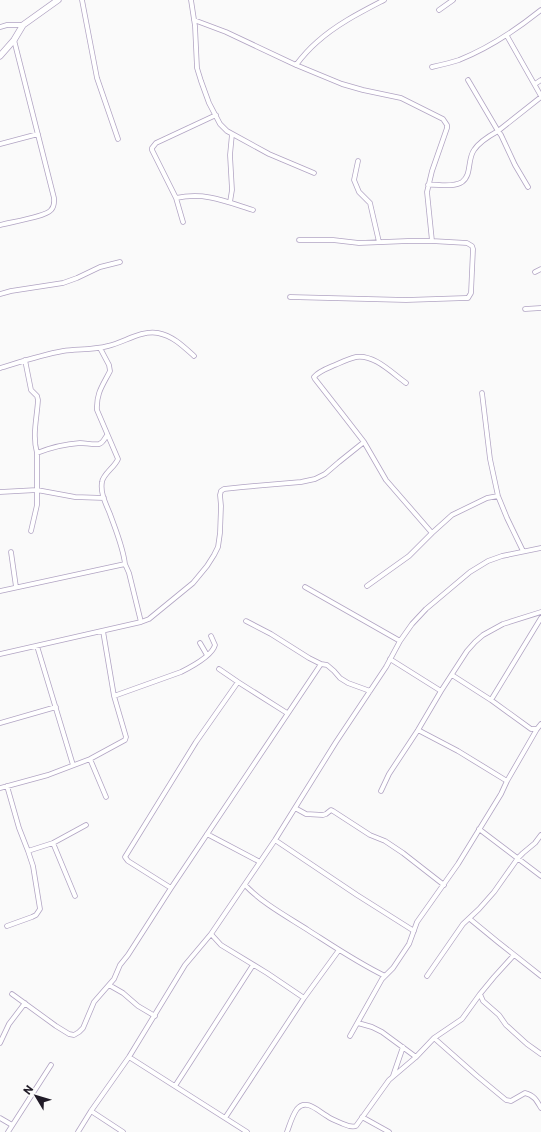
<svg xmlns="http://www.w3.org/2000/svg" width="541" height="1132" font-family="Commissioner,sans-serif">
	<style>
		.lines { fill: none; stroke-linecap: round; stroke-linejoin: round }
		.street-casing { stroke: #b1a4c3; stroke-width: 5.5 }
		.secondary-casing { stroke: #b1a4c3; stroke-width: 7 }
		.street { stroke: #fff; stroke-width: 4 }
		.secondary { stroke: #fff; stroke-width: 5.5 }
	</style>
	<rect width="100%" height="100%" fill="#fafafa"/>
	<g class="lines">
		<!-- street casing -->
		<g class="street-casing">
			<path id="street" d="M82,0L97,78L118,139
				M191,0L195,26L197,68L201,81L209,103L220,124L227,131L269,154L314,173
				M439,10L453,0
				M194,20L226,32L296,65L342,84L363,90L401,98L443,119L447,125V128L432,171L427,192L432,241
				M0,27L7,25H23
				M507,36L541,96
				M296,65C302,57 309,49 317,42C337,24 361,12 384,0
				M432,67C441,65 450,63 459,60C489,48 516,30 541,10
				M535,84L541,80
				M0,144L38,134
				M358,161L354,180L359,192L370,203L379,242
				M428,185C438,184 453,188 462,182C472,175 467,160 474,150C479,142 489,136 498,131L468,80
				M528,187L515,165L501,135L498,131L541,97
				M176,198C205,192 225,201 253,210
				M230,202L232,190L230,155L232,134
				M183,222L176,198L152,150V148L156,143L216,115
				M0,225C11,222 45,217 51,210C55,206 54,202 54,198L14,40
				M535,272L541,269
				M0,294L11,291L63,283L77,278L100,267L120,262
				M290,297L406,300L466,298H468L471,293L473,249L472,246L467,243L432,241H408L359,243L333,240H299
				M525,309L541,308
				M100,348L109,365L110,371C103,385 96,393 97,410L118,459C115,467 103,474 102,482C100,493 106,504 110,514C116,531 123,547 125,564
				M25,360L31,390L37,396L38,400C37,418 32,435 37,453V505L31,531
				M0,368C20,362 41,355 63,351C78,349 93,350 108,346C125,342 141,330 158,333C173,336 183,346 194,356
				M406,383C392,373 374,354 356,357C348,359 342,362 335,365C328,368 319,371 314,377L315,379L340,411L364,442L386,480L432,533
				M482,393L490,459L498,496L507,518L523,551
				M37,453C52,447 65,444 80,443C86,443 93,445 99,444C103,443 105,438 107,435
				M0,492L37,490L75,497L104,498
				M11,552L16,587
				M367,586L409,556L432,533L452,515L487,498L498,496
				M305,587L400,641
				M0,591L125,564L129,573L141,622
				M246,621L271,634L309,658L321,664L327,665L334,671L340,678L348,683L370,691
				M200,643L207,655
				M37,646L73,765
				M0,654L141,622L149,619L193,583L207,566L214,555L218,547L220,533L221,506L220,495L221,491L224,489L243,487L301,482L315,479L325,474L339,462L364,442
				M390,659L441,691
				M219,669L238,682L287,713
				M452,675L491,700L531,729H537
				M114,696L181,672C191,667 212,656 215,645L211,636
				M491,700L541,618
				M0,723L56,707
				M418,730L458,751L507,781L537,729L541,724
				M90,759L106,797
				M7,786L19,828L28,851L33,866L40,909L36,915L32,917L7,926
				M0,788L48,775L90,759L125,740L126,737L114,696L103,631
				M381,791L389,774L418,730L441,691L467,651L475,642L483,635L503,624L541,612
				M295,808L306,814L323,815L326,814L331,810L333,811L370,835L385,841L403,853L444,885
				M479,829L541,876
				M207,834L260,862
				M275,840L357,895L414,931
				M53,843L75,896
				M28,851L53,843L86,825
				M245,885C262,903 286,916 308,930C333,946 358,963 385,976
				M171,888L128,861L125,857L196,742L238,682
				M470,919L498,942L541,976
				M211,934L221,945L267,973L304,998
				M427,976L463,924L479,909L494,892L518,858L523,853L535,843L541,835
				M109,985L123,993L138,1006L155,1016
				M12,994L56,1026L69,1034L74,1035L79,1032L83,1028L94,1002L114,979L120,965L128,955L171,888L321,664
				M480,994L483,1001L499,1015L506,1025L527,1044L541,1054
				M358,1023L372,1027L382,1032L416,1057
				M350,1036L382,979L393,968L409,944L417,922L458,864L501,794L507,781
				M434,1038L477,1076L506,1100L511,1101L525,1093C534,1095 537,1101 541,1108
				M0,1043L9,1024L25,1003
				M129,1057L247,1132
				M393,1076L403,1047
				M175,1086L253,965
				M91,1111L123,1132
				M362,1117L389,1132
				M0,1118L12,1125
				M225,1118L304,998L339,950
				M8,1132L51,1065
				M78,1132L91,1111L129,1057L185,965L211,934L275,840L336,742L386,667L400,641L412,624L426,609L470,572L488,561L502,556L541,548
				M287,1132C290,1124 292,1116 297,1109C306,1098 318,1111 327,1116C331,1119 336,1121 341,1123C346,1125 351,1128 356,1126L389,1080L416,1057L434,1038L462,1019L480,994L494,977L514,955"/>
		</g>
		<!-- secondary casing -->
		<g class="secondary-casing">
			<path id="secondary" d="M0,56L14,40L23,25L58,0"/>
		</g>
		<!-- street -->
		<use href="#street" class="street"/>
		<!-- secondary -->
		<use href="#secondary" class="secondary"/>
	</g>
	<!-- north arrow -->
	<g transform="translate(36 1096) rotate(308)" stroke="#fafafa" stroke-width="3" paint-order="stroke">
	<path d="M0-3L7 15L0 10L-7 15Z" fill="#201b27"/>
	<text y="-6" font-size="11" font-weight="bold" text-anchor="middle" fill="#201b27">N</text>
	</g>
</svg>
